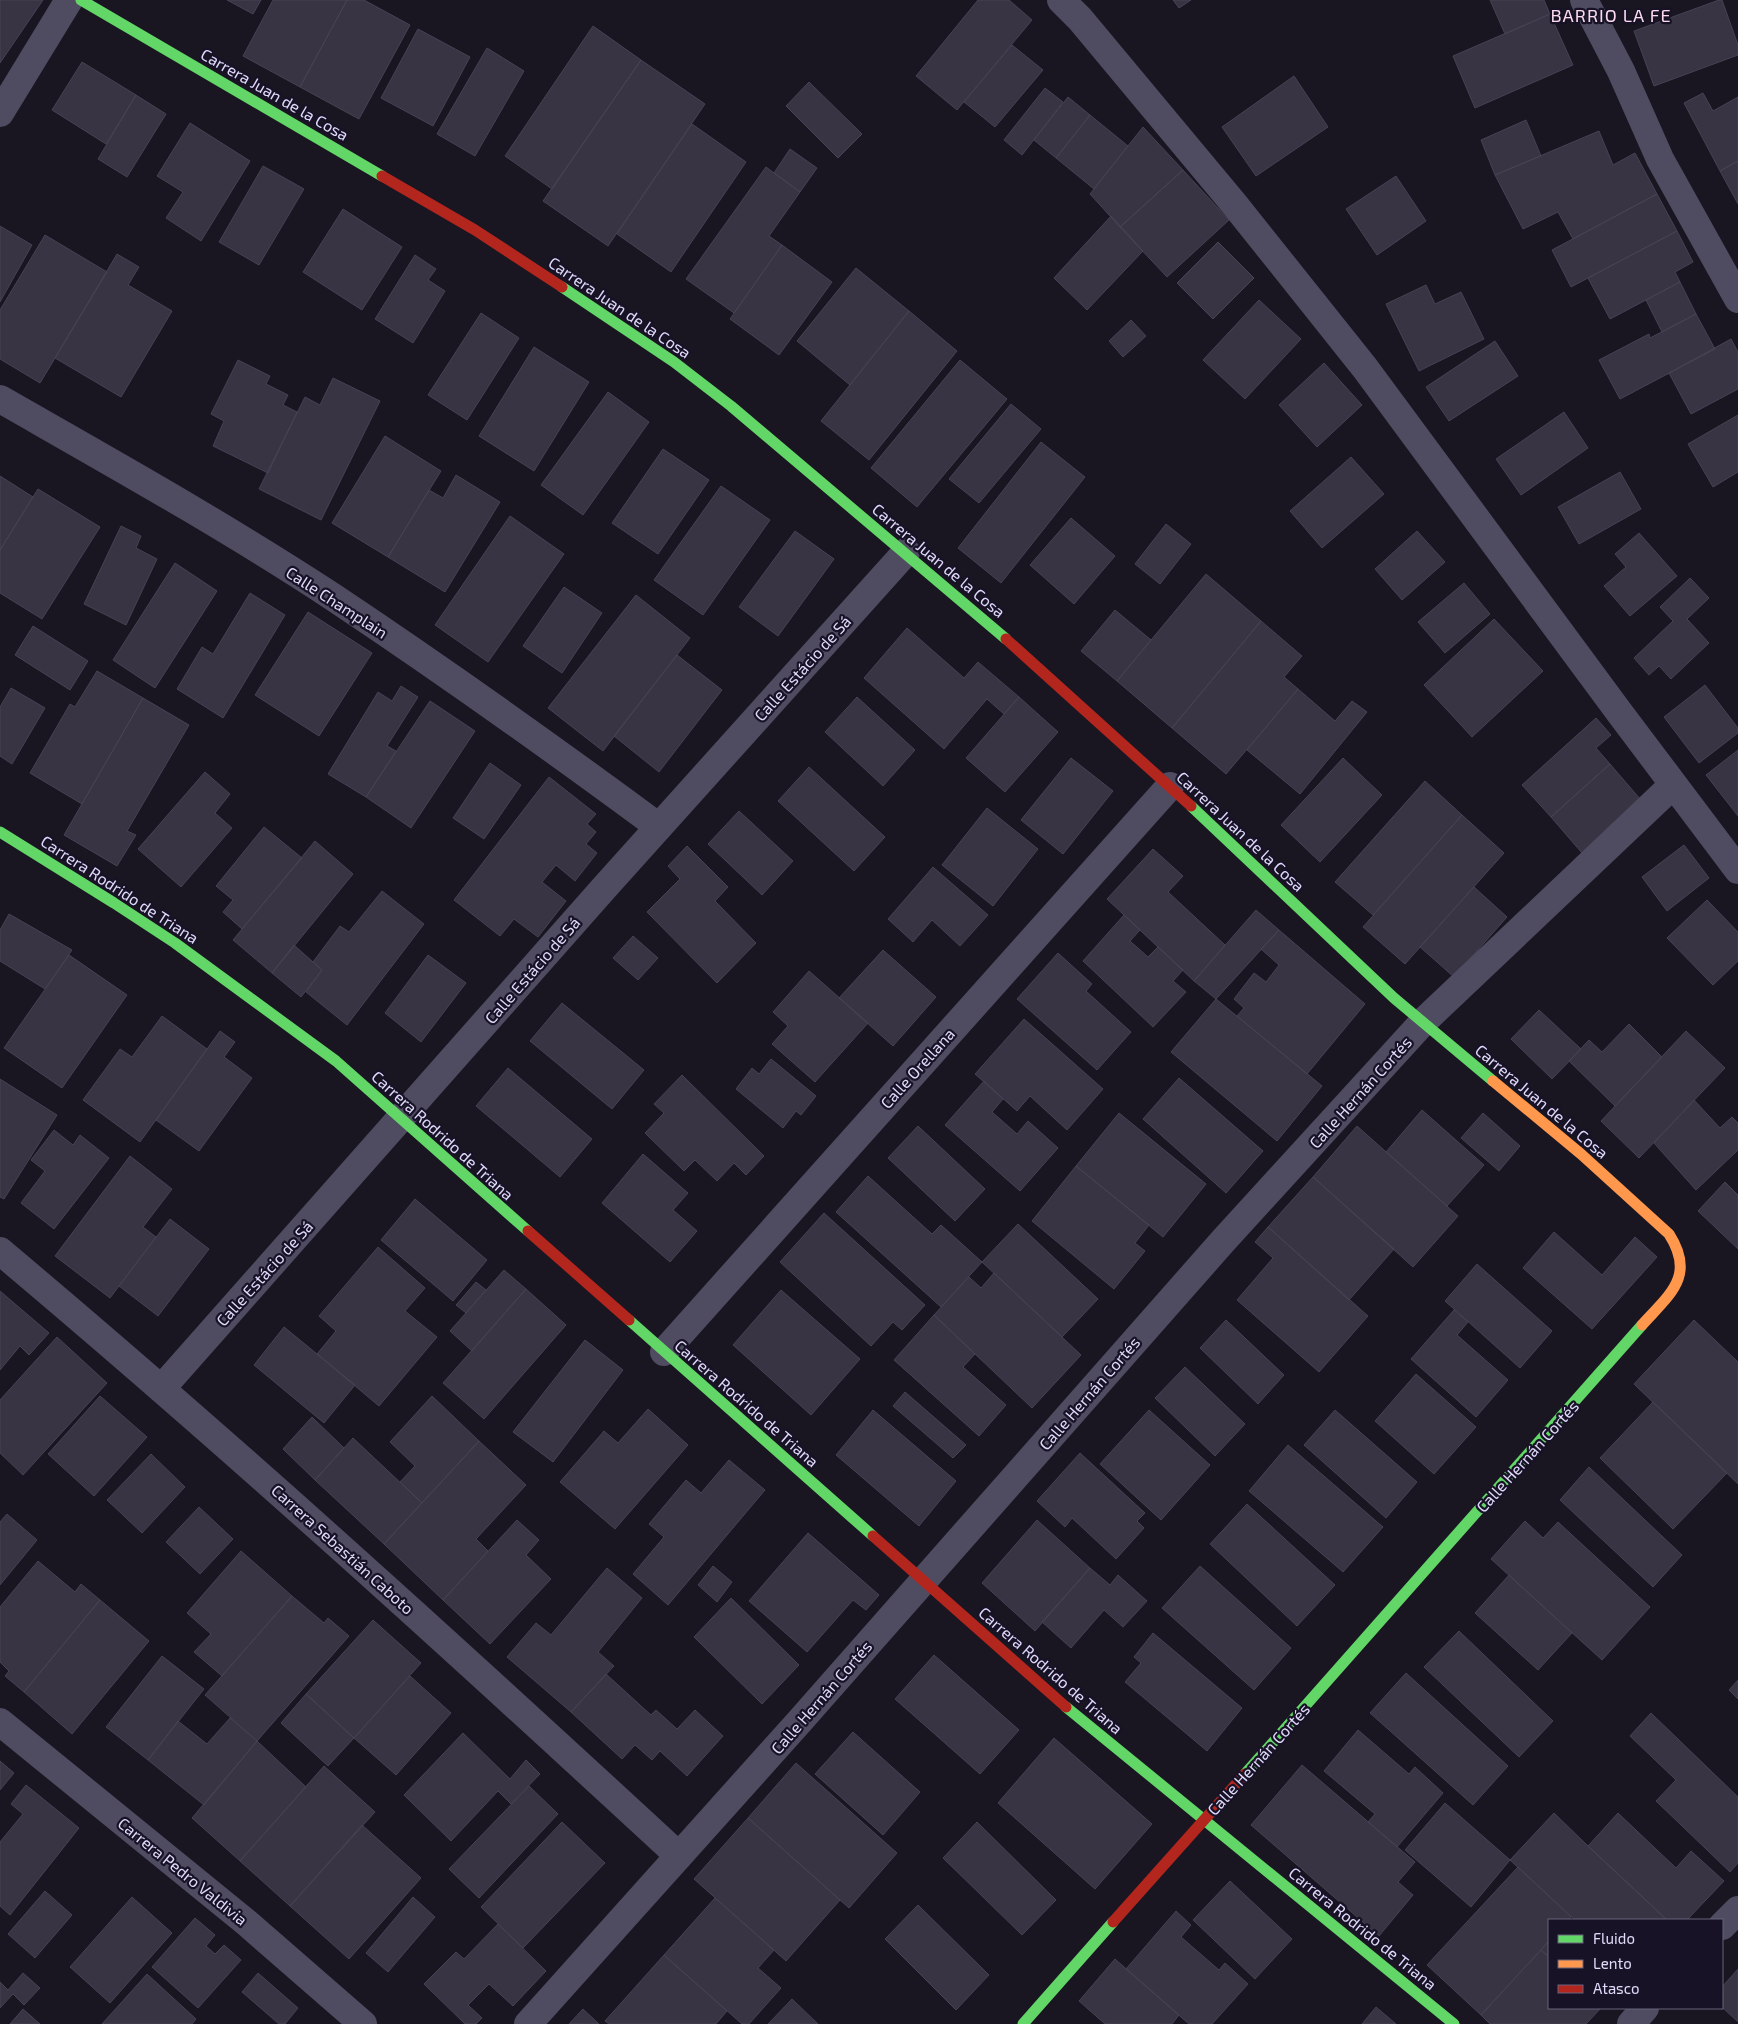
<svg xmlns="http://www.w3.org/2000/svg" width="1738" height="2024" font-family="'Exo 2',sans-serif">
	<style>
		.building { fill: #393443; stroke: #474254 }
		.lines { fill: none; stroke-linecap: round; stroke-linejoin: round }
		.street { stroke: #4f4c61; stroke-width: 28 }
		.fast { stroke: #63d668; stroke-width: 11 }
		.slow { stroke: #ff974d; stroke-width: 11 }
		.jam { stroke: #b3261e; stroke-width: 11 }
		.labels { text-anchor: middle; dominant-baseline: central; stroke-width: 4.5; stroke-linejoin: round; paint-order: stroke }
		.street-label { font-size: 16px; fill: #e1dafb; stroke: #171226 }
		.neighbourhood-label { font-size: 18px; letter-spacing: 1px; fill: #fbdced; stroke: #171226 }
	</style>
	<rect width="100%" height="100%" fill="#191622"/>
	<!-- building -->
	<path class="building" d="M0,0H43L0,63Z
		M227,0H261L253,14Z
		M273,0H347L300,87L243,56Z
		M347,0H364L410,25L359,119L300,87Z
		M978,0H1009L1032,20L957,110L916,76Z
		M1173,0H1191L1179,8Z
		M1490,0H1544L1550,14L1505,34Z
		M1719,0H1722L1738,45V55L1654,86L1634,31Z
		M1550,14L1573,65L1475,108L1453,56Z
		M593,26L641,60L552,189L505,156Z
		M418,29L470,57L433,126L381,98Z
		M1012,45L1043,70L995,127L964,102Z
		M487,48L524,71L475,156L437,134Z
		M641,60L705,104L608,246L543,201Z
		M82,62L136,95L106,144L52,110Z
		M1294,76L1328,127L1256,176L1222,127Z
		M809,82L862,134L838,158L786,106Z
		M1045,88L1063,102L1022,155L1004,140Z
		M1703,93L1713,111L1738,97V161L1720,171L1684,103Z
		M136,95L166,114L127,177L98,159Z
		M1068,97L1090,115L1056,158L1034,140Z
		M1090,115L1128,146L1094,189L1056,158Z
		M1526,120L1541,156L1495,175L1481,140Z
		M190,123L250,161L201,241L166,218L183,192L157,176Z
		M692,124L746,162L671,272L617,234Z
		M1143,127L1183,170L1120,227L1090,194Z
		M1599,131L1613,165L1635,153L1657,194L1573,239L1558,212L1523,229L1495,175Z
		M790,149L817,168L800,192L774,173Z
		M1738,161V204L1720,171Z
		M263,166L304,189L259,265L219,242Z
		M766,167L800,192L769,236L782,245L734,313L686,279Z
		M1183,170L1229,220L1167,277L1120,227Z
		M1396,176L1426,221L1377,255L1346,209Z
		M1657,194L1677,231L1571,287L1552,250Z
		M343,209L402,247L362,310L303,272Z
		M1111,216L1143,251L1087,310L1054,278Z
		M0,226L32,245L0,302Z
		M1677,231L1693,262L1675,272L1680,282L1610,319L1588,278Z
		M45,235L107,272L40,383L0,359V310Z
		M1218,242L1254,278L1213,319L1177,283Z
		M782,245L832,282L779,355L730,319Z
		M117,254L139,267L128,285L172,311L121,397L55,358Z
		M415,255L436,269L428,280L445,291L413,343L375,319Z
		M856,268L909,311L850,385L797,341Z
		M1680,282L1696,314L1662,332L1646,300Z
		M1426,285L1435,304L1461,292L1484,339L1419,371L1386,304Z
		M1259,300L1301,339L1245,399L1203,360Z
		M909,311L957,351L869,460L821,421Z
		M481,313L519,338L467,420L428,395Z
		M1696,314L1715,349L1620,399L1599,360L1649,334L1650,338Z
		M1131,320L1146,336L1123,357L1109,341Z
		M1731,339L1738,352V389L1691,414L1669,373Z
		M1495,341L1518,376L1449,421L1426,387Z
		M534,347L589,382L534,471L479,436Z
		M238,360L270,376L266,384L288,395L283,405L297,412L268,473L213,446L224,421L211,414Z
		M960,360L1007,399L917,507L871,468Z
		M1324,363L1362,405L1317,447L1279,405Z
		M333,378L380,401L321,520L259,489L305,397L320,405Z
		M608,392L649,422L583,515L541,485Z
		M1011,404L1041,429L979,503L949,479Z
		M1564,412L1588,448L1521,495L1496,459Z
		M1738,415V472L1713,487L1688,444Z
		M385,436L441,471L388,557L332,523Z
		M1041,442L1085,477L1001,583L958,548Z
		M663,449L709,480L658,554L612,523Z
		M1351,457L1384,494L1322,548L1290,511Z
		M1620,472L1641,509L1579,544L1558,507Z
		M456,475L500,502L445,592L388,557L429,490L443,498Z
		M0,476L33,497L0,550Z
		M721,486L770,520L703,615L654,580Z
		M38,489L100,527L42,619L0,593V550Z
		M510,516L564,554L488,662L435,625Z
		M1071,518L1115,556L1074,604L1030,565Z
		M1166,524L1191,544L1160,584L1135,564Z
		M121,526L141,536L136,548L157,559L126,625L84,604Z
		M795,531L834,559L778,636L739,607Z
		M1417,531L1445,562L1402,600L1375,569Z
		M1639,533L1677,576L1630,616L1604,586L1626,567L1615,554Z
		M175,563L217,591L155,688L113,660Z
		M1206,574L1261,621L1172,728L1117,681Z
		M1690,578L1709,598L1687,619L1709,643L1671,679L1659,666L1649,675L1634,658L1673,621L1660,607Z
		M1464,583L1490,614L1445,653L1418,622Z
		M564,587L602,613L562,673L523,646Z
		M250,593L285,615L223,718L177,689L202,647L213,654Z
		M636,595L690,638L603,751L548,708Z
		M1115,610L1151,640L1117,681L1081,651Z
		M308,612L372,653L319,736L255,695Z
		M1494,619L1543,671L1472,737L1424,685Z
		M1261,621L1302,656L1284,677L1298,689L1226,774L1172,728Z
		M33,626L88,661L70,690L15,655Z
		M907,628L964,678L978,662L1019,697L1004,714L987,699L944,749L864,678Z
		M677,655L722,690L659,772L614,736Z
		M97,671L143,698L82,804L30,773L70,704L75,707Z
		M1705,685L1738,728V733L1699,763L1664,717Z
		M401,686L418,697L387,746L396,751L366,797L328,774L378,692L392,701Z
		M11,688L45,708L12,764L0,756V707Z
		M1298,689L1335,721L1352,701L1367,712L1300,794L1247,750Z
		M857,697L915,750L883,786L825,732Z
		M1019,697L1058,732L1005,792L966,758Z
		M143,698L189,725L127,831L136,835L117,866L64,835Z
		M430,701L475,731L411,828L366,797Z
		M1596,718L1611,735L1596,748L1610,764L1551,817L1522,785Z
		M1738,750V816L1706,775Z
		M1071,758L1113,791L1063,854L1021,820Z
		M1343,758L1382,795L1320,862L1281,825Z
		M490,763L521,785L484,839L453,818Z
		M1610,764L1641,800L1582,853L1551,817Z
		M809,767L885,837L854,871L778,801Z
		M205,772L230,794L215,813L232,828L181,887L138,849Z
		M549,777L596,814L587,824L596,832L586,844L597,853L575,881L556,865L542,882L566,901L538,937L514,919L500,936L454,900Z
		M1425,781L1462,815L1373,915L1335,882Z
		M987,808L1038,849L993,906L942,865Z
		M739,811L793,861L762,895L708,844Z
		M1462,815L1504,853L1405,964L1363,927Z
		M264,827L302,858L242,929L223,912L233,900L216,886Z
		M315,841L353,874L272,973L233,940Z
		M1684,845L1709,878L1667,911L1642,877Z
		M687,846L728,887L715,901L756,943L717,983L647,912L680,879L668,866Z
		M1153,849L1183,876L1168,892L1225,945L1194,981L1107,899Z
		M933,867L988,915L960,946L932,920L913,942L888,919Z
		M1474,887L1507,917L1454,977L1420,947Z
		M382,891L424,924L347,1025L306,992L322,970L313,962L340,926L349,932Z
		M1707,900L1738,932V961L1713,985L1667,938Z
		M1256,910L1279,930L1216,999L1194,981Z
		M9,914L72,950L45,989L0,961V930Z
		M1124,915L1140,930L1130,941L1148,957L1158,947L1183,970L1173,981L1186,992L1153,1027L1083,961Z
		M1279,930L1365,1004L1307,1074L1237,1016L1244,1008L1234,999L1254,973L1266,982L1279,965L1261,949Z
		M633,936L658,958L638,980L613,958Z
		M294,945L322,970L301,997L272,973Z
		M883,950L936,997L893,1046L839,998Z
		M1058,953L1092,984L1086,991L1131,1032L1097,1070L1017,999Z
		M69,955L127,995L62,1088L4,1048Z
		M428,955L466,983L421,1042L385,1013Z
		M809,971L868,1023L815,1082L772,1044L788,1026L773,1012Z
		M1216,999L1322,1086L1277,1141L1171,1052Z
		M562,1003L644,1070L612,1109L530,1041Z
		M1539,1010L1581,1049L1552,1079L1511,1039Z
		M162,1016L207,1049L140,1142L83,1100L120,1049L132,1057Z
		M1024,1019L1103,1089L1067,1130L1030,1096L1017,1111L975,1074Z
		M1629,1024L1662,1057L1615,1106L1569,1061L1589,1040L1602,1052Z
		M220,1031L235,1042L224,1057L252,1078L199,1151L156,1120Z
		M1686,1031L1725,1068L1639,1158L1601,1121Z
		M771,1059L816,1096L801,1115L796,1111L783,1128L736,1089L752,1068L759,1074Z
		M508,1068L592,1139L560,1177L476,1106Z
		M682,1075L764,1156L746,1175L734,1163L717,1181L695,1160L684,1171L645,1133L664,1113L654,1104Z
		M1179,1078L1263,1151L1226,1193L1143,1119Z
		M0,1079L57,1115L4,1199L0,1197Z
		M984,1081L1003,1099L992,1112L1017,1134L1028,1121L1058,1148L1020,1191L945,1125Z
		M1694,1100L1720,1128L1732,1117L1738,1123V1150L1696,1190L1654,1143Z
		M1422,1110L1484,1165L1447,1206L1386,1152Z
		M1119,1113L1206,1184L1163,1237L1076,1166Z
		M1483,1113L1520,1146L1499,1171L1461,1138Z
		M918,1126L985,1189L955,1221L888,1158Z
		M1357,1126L1458,1216L1413,1267L1313,1177Z
		M54,1130L73,1145L80,1135L109,1158L54,1229L21,1203L45,1171L31,1160Z
		M643,1154L688,1193L673,1210L697,1231L670,1262L602,1203Z
		M130,1156L172,1189L143,1227L156,1237L110,1298L55,1256Z
		M1076,1166L1149,1225L1135,1243L1145,1251L1114,1289L1032,1221Z
		M868,1176L932,1234L941,1225L982,1262L941,1307L836,1212Z
		M1313,1177L1394,1249L1349,1300L1268,1227Z
		M1725,1182L1738,1195V1249L1698,1211Z
		M415,1199L487,1260L453,1301L381,1240Z
		M824,1213L925,1305L902,1330L893,1322L871,1346L780,1262Z
		M170,1219L209,1249L158,1316L119,1286Z
		M1018,1224L1098,1299L1062,1337L982,1262Z
		M1268,1227L1368,1316L1319,1372L1237,1300L1273,1258L1255,1242Z
		M1554,1232L1602,1275L1635,1237L1657,1257L1592,1329L1523,1268Z
		M378,1247L425,1288L405,1311L437,1337L379,1406L317,1354L336,1331L319,1316Z
		M1477,1264L1552,1331L1520,1368L1445,1301Z
		M504,1270L526,1289L472,1351L450,1331Z
		M994,1273L1081,1355L1032,1408L934,1315L969,1277L981,1288Z
		M476,1282L486,1290L466,1313L456,1305Z
		M526,1289L566,1325L484,1419L443,1383Z
		M781,1290L860,1359L811,1415L733,1345Z
		M0,1291L49,1333L29,1355L20,1346L0,1370Z
		M1454,1310L1468,1322L1457,1335L1508,1380L1476,1417L1411,1359Z
		M934,1315L975,1354L963,1367L1006,1405L979,1436L894,1360Z
		M1226,1320L1284,1375L1258,1404L1200,1348Z
		M1694,1320L1738,1362V1484L1634,1384Z
		M284,1327L355,1385L324,1423L254,1365Z
		M57,1337L107,1383L23,1475L0,1453V1400Z
		M585,1340L623,1370L553,1462L513,1432Z
		M1185,1367L1245,1424L1215,1456L1155,1398Z
		M1416,1374L1476,1427L1434,1474L1375,1421Z
		M905,1392L966,1445L953,1458L893,1406Z
		M100,1396L147,1437L94,1496L48,1454Z
		M432,1396L479,1441L422,1503L400,1482L415,1466L390,1442Z
		M1653,1402L1727,1473L1673,1529L1600,1458Z
		M648,1409L688,1445L615,1529L560,1482L604,1431L618,1443Z
		M873,1410L956,1481L919,1526L836,1455Z
		M1149,1410L1210,1465L1161,1520L1100,1464Z
		M1335,1410L1417,1482L1386,1518L1304,1445Z
		M312,1417L344,1448L315,1480L283,1449Z
		M353,1438L422,1503L384,1544L315,1480Z
		M479,1441L526,1485L476,1539L488,1551L443,1600L384,1544Z
		M1288,1445L1383,1527L1343,1572L1249,1491Z
		M1080,1453L1145,1513L1137,1521L1144,1528L1116,1559L1072,1518L1065,1527L1037,1501Z
		M151,1454L185,1487L142,1533L107,1500Z
		M729,1460L765,1490L668,1605L633,1574L664,1537L649,1524L686,1480L701,1493Z
		M1589,1467L1682,1555L1653,1587L1560,1500Z
		M1247,1504L1335,1585L1297,1626L1210,1544Z
		M199,1507L233,1539L200,1574L166,1542Z
		M7,1514L37,1540L0,1585V1522Z
		M517,1520L539,1540L526,1555L551,1579L490,1644L443,1600Z
		M1037,1520L1090,1568L1035,1631L982,1583Z
		M1525,1521L1543,1538L1558,1522L1650,1607L1602,1660L1491,1559Z
		M808,1533L879,1595L866,1610L853,1600L807,1652L749,1601Z
		M241,1551L292,1596L222,1676L194,1652L211,1634L187,1613Z
		M38,1561L75,1592L81,1584L100,1600L24,1692L5,1676L9,1671L0,1662V1607Z
		M713,1566L732,1582L717,1602L698,1585Z
		M1200,1566L1291,1648L1254,1690L1162,1608Z
		M607,1568L642,1598L598,1652L614,1666L571,1712L507,1657L536,1623L551,1635Z
		M1090,1568L1110,1585L1118,1575L1147,1601L1123,1627L1104,1610L1071,1648L1042,1622Z
		M1509,1575L1572,1633L1538,1670L1475,1613Z
		M292,1596L324,1623L328,1618L349,1636L257,1741L205,1695Z
		M731,1598L799,1665L762,1704L694,1637Z
		M100,1600L149,1641L72,1734L24,1692Z
		M373,1620L421,1663L354,1738L306,1694Z
		M1459,1631L1553,1721L1519,1757L1424,1667Z
		M1153,1633L1242,1708L1207,1751L1125,1682L1141,1663L1134,1657Z
		M934,1655L1019,1730L980,1774L895,1699Z
		M162,1656L204,1689L148,1760L106,1727Z
		M1406,1673L1508,1766L1473,1805L1370,1713Z
		M606,1674L651,1715L656,1710L677,1729L695,1710L723,1736L687,1776L660,1751L652,1760L635,1745L622,1759L571,1712Z
		M410,1676L451,1713L396,1775L354,1738Z
		M1738,1680V1699L1729,1690Z
		M306,1694L354,1738L328,1766L281,1723Z
		M1651,1713L1738,1797V1863L1730,1872L1656,1801L1676,1780L1630,1736Z
		M230,1718L257,1741L204,1805L148,1760L178,1721L207,1744Z
		M1358,1730L1409,1774L1415,1767L1443,1793L1397,1847L1368,1822L1375,1814L1324,1771Z
		M853,1732L920,1792L883,1835L815,1774Z
		M463,1733L510,1779L526,1760L540,1774L511,1804L498,1791L451,1841L404,1795Z
		M1054,1738L1152,1824L1095,1889L998,1803Z
		M257,1741L306,1787L240,1861L192,1818Z
		M0,1761L14,1773L0,1790Z
		M796,1763L897,1853L849,1908L748,1818Z
		M1302,1765L1415,1862L1398,1882L1413,1895L1379,1936L1251,1825Z
		M324,1766L375,1812L290,1906L240,1861Z
		M26,1785L79,1828L10,1915L0,1906V1842L23,1814L11,1804Z
		M529,1786L558,1814L479,1898L449,1869Z
		M1445,1803L1510,1860L1471,1907L1405,1850Z
		M1554,1813L1588,1846L1667,1920H1575L1510,1860Z
		M1618,1813L1676,1868L1691,1851L1724,1881L1687,1920H1667L1588,1846Z
		M748,1818L840,1900L786,1961L694,1879Z
		M562,1822L605,1863L523,1948L481,1907Z
		M977,1822L1056,1900L1022,1935L943,1858Z
		M362,1825L421,1878L349,1959L290,1906Z
		M1518,1867L1571,1917L1569,1920H1549V1941L1481,2015L1427,1965Z
		M1230,1881L1292,1939L1255,1979L1193,1920Z
		M45,1891L72,1915L35,1958L8,1934Z
		M132,1897L172,1933L110,2003L70,1967Z
		M413,1897L435,1917L388,1972L366,1953Z
		M715,1898L774,1950L758,1968L781,1988L749,2024H742L664,1955Z
		M918,1905L989,1975L956,2010L885,1939Z
		M1176,1911L1191,1925L1181,1937L1219,1970L1225,1963L1248,1984L1212,2024H1189L1126,1969Z
		M195,1918L215,1935L206,1946L215,1954L224,1945L241,1960L198,2008L152,1967Z
		M498,1924L546,1971L513,2006L489,1984L468,2005L482,2018L476,2024H465L424,1984L456,1952L464,1959Z
		M1549,1941V1957L1541,1950Z
		M1541,1950L1549,1957V2008H1601L1586,2024H1490L1481,2015Z
		M664,1955L727,2011L716,2024H609L605,2021Z
		M1115,1959L1179,2015L1172,2024H1105L1079,2001Z
		M1738,1969V2022L1722,2007V1987Z
		M23,1973L40,1988L24,2005L13,1994L0,2008V1982L8,1990Z
		M258,1973L298,2008L285,2024H279L242,1992Z
		M147,1974L196,2019L192,2024H102Z
		M792,1999L818,2024H768Z
		M1376,2007L1396,2024H1362Z
		M23,2009L40,2024H10Z
		M583,2009L599,2024H569Z"/>
	<g class="lines">
		<!-- street -->
		<path class="street" d="M1061,0L1080,19L1235,205L1365,368L1619,712L1738,870
			M1584,0L1621,71L1660,159L1738,299
			M0,113L69,0
			M0,399C112,463 225,526 333,597C444,671 552,748 659,827
			M0,1251C232,1446 456,1650 679,1856
			M664,1352L1170,786
			M161,1389L604,888L906,552
			M0,1722L247,1923L363,2024
			M1722,1926L1738,1910
			M528,2024L799,1722L1223,1241L1423,1022L1673,785
			M1631,2024L1645,2008"/>
		<!-- fast -->
		<path class="fast" d="M81,0L382,176
			M562,287L674,362L731,406L1006,639
			M1191,806L1394,998L1493,1081
			M0,832L114,903L175,943L336,1061L528,1231
			M629,1320L873,1536
			M1066,1707L1454,2024
			M1245,1774L1642,1325
			M1023,2024L1113,1922"/>
		<!-- slow -->
		<path class="slow" d="M1493,1081L1581,1154L1669,1234C1696,1276 1670,1294 1642,1325"/>
		<!-- jam -->
		<path class="jam" d="M382,176L475,230L562,287
			M1006,639L1191,806
			M528,1231L629,1320
			M873,1536L1066,1707
			M1113,1922L1245,1774"/>
	</g>
	<g class="labels">
		<!-- street labels -->
		<g class="street-label">
			<text transform="translate(275 94) rotate(30)">Carrera Juan de la Cosa</text>
			<text transform="translate(620 307) rotate(34)">Carrera Juan de la Cosa</text>
			<text transform="translate(939 560) rotate(40)">Carrera Juan de la Cosa</text>
			<text transform="translate(337 602) rotate(33)">Calle Champlain</text>
			<text transform="translate(802 668) rotate(-48)">Calle Estácio de Sá</text>
			<text transform="translate(1241 831) rotate(43)">Carrera Juan de la Cosa</text>
			<text transform="translate(120 889) rotate(33)">Carrera Rodrido de Triana</text>
			<text transform="translate(532 970) rotate(-49)">Calle Estácio de Sá</text>
			<text transform="translate(917 1068) rotate(-48)">Calle Orellana</text>
			<text transform="translate(1360 1092) rotate(-48)">Calle Hernán Cortés</text>
			<text transform="translate(1542 1101) rotate(40)">Carrera Juan de la Cosa</text>
			<text transform="translate(443 1135) rotate(42)">Carrera Rodrido de Triana</text>
			<text transform="translate(264 1273) rotate(-48)">Calle Estácio de Sá</text>
			<text transform="translate(1089 1393) rotate(-49)">Calle Hernán Cortés</text>
			<text transform="translate(747 1403) rotate(41)">Carrera Rodrido de Triana</text>
			<text transform="translate(1527 1456) rotate(-48)">Calle Hernán Cortés</text>
			<text transform="translate(343 1549) rotate(42)">Carrera Sebastián Caboto</text>
			<text transform="translate(1051 1670) rotate(41)">Carrera Rodrido de Triana</text>
			<text transform="translate(821 1697) rotate(-49)">Calle Hernán Cortés</text>
			<text transform="translate(1258 1759) rotate(-48)">Calle Hernán Cortés</text>
			<text transform="translate(183 1871) rotate(39)">Carrera Pedro Valdivia</text>
			<text transform="translate(1363 1928) rotate(39)">Carrera Rodrido de Triana</text>
		</g>
		<!-- neighbourhood labels -->
		<g class="neighbourhood-label">
			<text x="1611" y="15">BARRIO LA FE</text>
		</g>
	</g>
	<!-- legend -->
	<rect x="1548" y="1919" width="175" height="90" fill="#171226" stroke="#68627b"/>
	<rect x="1558" y="1935" width="25" height="8" fill="#63d668" stroke="#68627b"/>
	<text x="1593" y="1944" font-size="15" fill="#e1dafb">Fluido</text>
	<rect x="1558" y="1960" width="25" height="8" fill="#ff974d" stroke="#68627b"/>
	<text x="1593" y="1969" font-size="15" fill="#e1dafb">Lento</text>
	<rect x="1558" y="1985" width="25" height="8" fill="#b3261e" stroke="#68627b"/>
	<text x="1593" y="1994" font-size="15" fill="#e1dafb">Atasco</text>
</svg>
